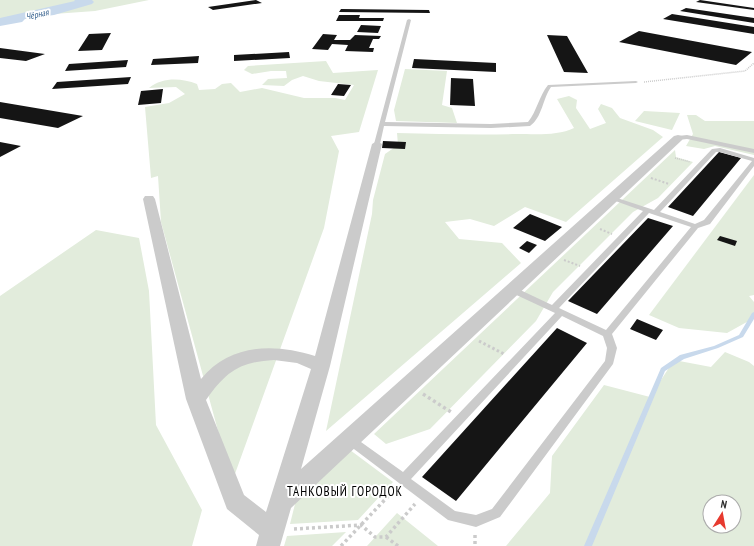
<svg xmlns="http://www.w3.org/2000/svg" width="754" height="546" font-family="'PT Sans Narrow',sans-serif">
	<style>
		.green { fill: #e2ecdc; fill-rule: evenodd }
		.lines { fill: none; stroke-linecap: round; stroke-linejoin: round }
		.stream { fill: #c8d9ec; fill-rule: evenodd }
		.river { fill: #c8d9ec; fill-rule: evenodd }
		.building { fill: #151515 }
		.path-far3 { stroke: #cbcbcb; stroke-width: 1.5; stroke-dasharray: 1 1; stroke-linecap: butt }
		.path-far2 { stroke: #cbcbcb; stroke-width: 2; stroke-dasharray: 2 2; stroke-linecap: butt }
		.path-far1 { stroke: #cbcbcb; stroke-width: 3; stroke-dasharray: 2.5 2.5; stroke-linecap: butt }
		.path { stroke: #cbcbcb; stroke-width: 3.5; stroke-dasharray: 3 3; stroke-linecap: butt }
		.lane { fill: #cbcbcb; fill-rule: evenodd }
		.street { fill: #cbcbcb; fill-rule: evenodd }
		.labels { text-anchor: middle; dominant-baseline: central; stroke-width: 4; stroke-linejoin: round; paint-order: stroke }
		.far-water-label { font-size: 9px; font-style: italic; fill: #3b6591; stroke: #fff }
		.near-neighbourhood-label { font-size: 13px; letter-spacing: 1px; fill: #000; stroke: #fff }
	</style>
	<rect width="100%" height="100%" fill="#fff"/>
	<!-- green -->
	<path class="green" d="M0,0H149L95,11L26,16L0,23Z
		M326,61L333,73L378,70L359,132L331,136L339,151L324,228L232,482L161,222L158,176L151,178L145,107L169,103L185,94L176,87L149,88C163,77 181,78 197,84L199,90L215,89L222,84L231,83L240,92L262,88L304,98H335L345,100L354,85L319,81L303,76L292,80L284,86L262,85L268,79L287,78L286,71H271L252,74L244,70L248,66Z
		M405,69L447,71L442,105L452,108L457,123L396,121L394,110Z
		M569,96L577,100L576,108L590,129L606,123L598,109L601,104L612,108L620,118L653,130L663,137L566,222L525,207L494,226L470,219L445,222L459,239L502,243L521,263L326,431L372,214L373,200L385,154L398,145L397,133C437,134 477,135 517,134C535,134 558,136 574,128L557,99Z
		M644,111L680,113L672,130L635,121Z
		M687,115H696L705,121H754V155L715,146L704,149L686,146L693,134Z
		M675,150L676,157L693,162L658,198L633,212L553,292L536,321L430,429L386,444L374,434Z
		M754,175V295L749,296L754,302V318L727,333L679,328L649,315Z
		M96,230L139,238L149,291L156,425L202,510L192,546H0V296Z
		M725,352L749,362L754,366V546H506L550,493L552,456L604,385L650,397L674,360L711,367ZM710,502H734V526H710Z
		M350,450L393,482L358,520L290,524L296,500Z
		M397,513L438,546H367Z
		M346,532L332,546H284L287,536Z"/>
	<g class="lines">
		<!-- stream -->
		<path class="stream" d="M754,312V319L743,337L718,348L684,359L665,371L592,546H584L661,368L680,355L714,346L739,335L752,313Z"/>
		<!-- river -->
		<path class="river" d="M74,0H92L94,2L92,4L54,15L25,19L22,22L0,26V18L75,1Z"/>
	</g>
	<!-- building -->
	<path class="building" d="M256,0L262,3L213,10L208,7Z
		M700,0L754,8V10L696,2Z
		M686,8L754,18V23L680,11Z
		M341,9L429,10L430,13L339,12Z
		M672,14L754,27V34L663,19Z
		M339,15H360L359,18H384L383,21H336Z
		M361,25L381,26L378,33L357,32Z
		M639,31L752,52L736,65L619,42Z
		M111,33L102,50L78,51L89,34Z
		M323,34L337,35L334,40H350L355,35L381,36L379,39H373L369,48H374L373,52L345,51L348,45L332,44L328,50L312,49Z
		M547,35L567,36L588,73L564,72Z
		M0,48L45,54L26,61L0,58Z
		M289,52L290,58L234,61V55Z
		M199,56L198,63L151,65L153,59Z
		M414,59L496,63V72L412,68Z
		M128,60L126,67L65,71L69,64Z
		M131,77L128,84L52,89L57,82Z
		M451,78L473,79L475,106L450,105Z
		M338,84L351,85L344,96L331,95Z
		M163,89L161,103L138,105L141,91Z
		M0,102L83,116L58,128L0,118Z
		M383,141L406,142L405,149L382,148Z
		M0,142L21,146L0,157Z
		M719,152L741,158L693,216L668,207Z
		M530,214L562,227L545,241L513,228Z
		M648,218L673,226L597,314L568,301Z
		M720,236L737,241L735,246L717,240Z
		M527,241L537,245L529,253L519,248Z
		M637,319L663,330L656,340L630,329Z
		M557,328L587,343L456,501L422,477Z"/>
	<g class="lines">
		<!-- path-far3 -->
		<path class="path-far3" d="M644,82L745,71L754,63
			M675,158L690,162
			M651,178L653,179"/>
		<!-- path-far2 -->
		<path class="path-far2" d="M651,178L669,184
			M600,229L612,234
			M564,260L580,266"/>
		<!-- path-far1 -->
		<path class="path-far1" d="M479,341L504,354"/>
		<!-- path -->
		<path class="path" d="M423,394L451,412
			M294,529L361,525L375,537H386L415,504
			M475,535V546
			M386,537L398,546
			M341,546L395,489"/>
		<!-- lane -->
		<path class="lane" d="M409,19L411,20L385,122L491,124L528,122C537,111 539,96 548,85L636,81L638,82L636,83L551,87C543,98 542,118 530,126L491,128L384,126L380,144L375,145L374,144L407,20Z
			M687,135L754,149V153L687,139L678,140L675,138L678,136Z
			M720,148L754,158V166L710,224L698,228L612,334L617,348L613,364L500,517L476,527L448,520L346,443L344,440L346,437L350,435L354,437L403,472L555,313L510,292L509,290L510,288H516L552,305L643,211L610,199V197H614L654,210L712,149ZM716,152H720L752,161L704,220L695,224L660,212ZM649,213L691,227L606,330L559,308ZM562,316L603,336L607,348L605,361L492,509L476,515L455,511L411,479Z"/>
		<!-- street -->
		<path class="street" d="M678,135L682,136L683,138L682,140L291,508L280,546H256L259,535L227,509L186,399L143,199L145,196H153L155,199L201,379C230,344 273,343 315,356L372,144L377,141L382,144L330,366L301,469L674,136ZM274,360L297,363L311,369L266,512L244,495L206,400C226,372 239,362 274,360Z"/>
	</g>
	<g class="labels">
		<!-- far-water labels -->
		<g class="far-water-label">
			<text transform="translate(37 14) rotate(-12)">Чёрная</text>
		</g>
		<!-- near-neighbourhood labels -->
		<g class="near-neighbourhood-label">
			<text x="345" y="491">ТАНКОВЫЙ ГОРОДОК</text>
		</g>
	</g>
	<!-- north arrow -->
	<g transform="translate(722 514) rotate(11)"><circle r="19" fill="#ffffff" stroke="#ababab"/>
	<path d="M0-3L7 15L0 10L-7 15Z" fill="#e73a2f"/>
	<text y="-6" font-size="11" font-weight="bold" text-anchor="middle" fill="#2e2e2e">N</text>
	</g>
</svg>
